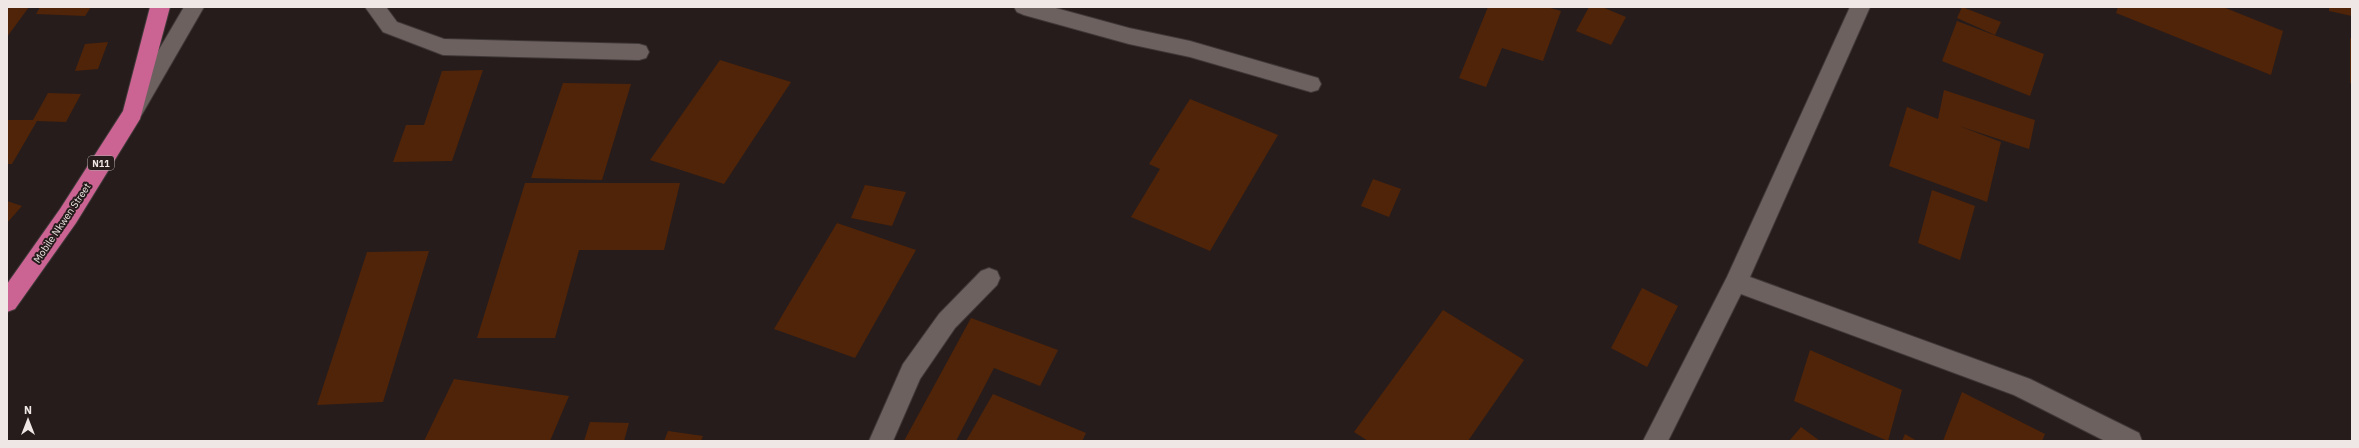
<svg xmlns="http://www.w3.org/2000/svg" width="2359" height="448" font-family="'IBM Plex Sans',sans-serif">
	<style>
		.building { fill: #502408 }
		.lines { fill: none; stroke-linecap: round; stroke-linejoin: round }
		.street-casing { stroke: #403838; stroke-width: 2 }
		.highway-casing { stroke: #403838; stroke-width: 2 }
		.street { fill: #6d6160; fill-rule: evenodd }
		.highway { fill: #cb6393; fill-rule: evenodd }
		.labels { text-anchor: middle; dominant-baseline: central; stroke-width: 4; stroke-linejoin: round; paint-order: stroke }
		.shield { fill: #261c1c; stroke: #b2aaa9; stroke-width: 1 }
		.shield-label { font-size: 9px; font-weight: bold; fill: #eee7e6 }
		.street-label { font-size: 10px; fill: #eee7e6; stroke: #261c1c }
	</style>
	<rect width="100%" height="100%" fill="#261c1c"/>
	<!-- building -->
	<path class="building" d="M7,7H29L7,37Z
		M40,7H91L85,16L36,14Z
		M1488,7H1547L1561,11L1543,61L1502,48L1486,87L1459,78Z
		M1589,7H1602L1626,17L1611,45L1576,31Z
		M1962,7L2001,22L1995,35L1957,18Z
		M2118,7H2223L2283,31L2271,75L2116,13Z
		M2329,7H2352V16L2329,11Z
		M1957,21L2044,54L2030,96L1942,61Z
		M2350,38L2352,39V84L2350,83Z
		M108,42L98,69L75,71L85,44Z
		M720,60L791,82L724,184L650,160Z
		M483,70L452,161L393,162L406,125H424L442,71Z
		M563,83L631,84L602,180L531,178Z
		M1944,90L2035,120L2029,149L1959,126L2001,142L1987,202L1889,166L1907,107L1938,119Z
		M48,93L81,94L66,122L37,121L12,164H7V120H33Z
		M1190,99L1278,135L1210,251L1131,217L1160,169L1149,164Z
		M1373,179L1401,189L1389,217L1361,206Z
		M525,183H680L664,250H579L555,338H477Z
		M865,185L906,192L892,226L851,218Z
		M1932,190L1975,206L1960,260L1918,243Z
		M7,201L22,206L7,223Z
		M837,223L916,250L855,358L774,329Z
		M429,251L383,402L317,405L367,252Z
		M1642,288L1678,306L1647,367L1611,348Z
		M1443,310L1524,360L1468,441H1368L1354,432Z
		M971,318L1058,350L1040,386L994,368L956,441H904Z
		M1810,350L1902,390L1888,441L1794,401Z
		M454,379L569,396L550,441H424Z
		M1962,392L2045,434L2042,441H1943Z
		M993,394L1086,433L1082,441H966Z
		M590,422L629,423L624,441H584Z
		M1801,427L1820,441H1789Z
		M668,431L703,436L701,441H664Z
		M1905,434L1917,441H1902Z"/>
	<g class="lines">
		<!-- street casing -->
		<g class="street-casing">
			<path id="street" d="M184,7H204L141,116L134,118L127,116L124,110L127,104Z
				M365,7H386L397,22L444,39L639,44L646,46L649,52L646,58L639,60L443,55L383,32Z
				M1014,7H1052L1129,28L1190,41L1311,76L1318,78L1321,84L1318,90L1311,92L1190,57L1129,44L1024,15L1017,12Z
				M1850,7H1870L1750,277L2030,379L2139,433L2142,441H2105L2014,395L1741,294L1668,441H1643L1727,277Z
				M989,268L997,271L1000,278L997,285L955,328L920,379L893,441H869L903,364L939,314L981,271Z"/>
		</g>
		<!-- highway casing -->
		<g class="highway-casing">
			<path id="highway" d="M150,7H170L140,119L76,223L15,309L7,312V284L60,209L123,111Z"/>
		</g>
		<!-- street -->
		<use href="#street" class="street"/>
		<!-- highway -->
		<use href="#highway" class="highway"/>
	</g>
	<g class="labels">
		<!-- shield labels -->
		<rect class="shield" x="88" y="156" width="26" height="14" rx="3"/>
		<g class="shield-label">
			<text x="101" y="163">N11</text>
		</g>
		<!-- street labels -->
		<g class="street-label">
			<text transform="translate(62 223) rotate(-56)">Mobile Nkwen Street</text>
		</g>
	</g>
	<!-- border -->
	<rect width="2359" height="448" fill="none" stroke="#eee7e6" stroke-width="16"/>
	<!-- north arrow -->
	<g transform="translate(28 420)" stroke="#261c1c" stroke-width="3" paint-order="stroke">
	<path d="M0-3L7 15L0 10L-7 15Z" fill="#eee7e6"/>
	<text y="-6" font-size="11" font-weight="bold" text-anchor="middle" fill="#eee7e6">N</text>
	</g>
</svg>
